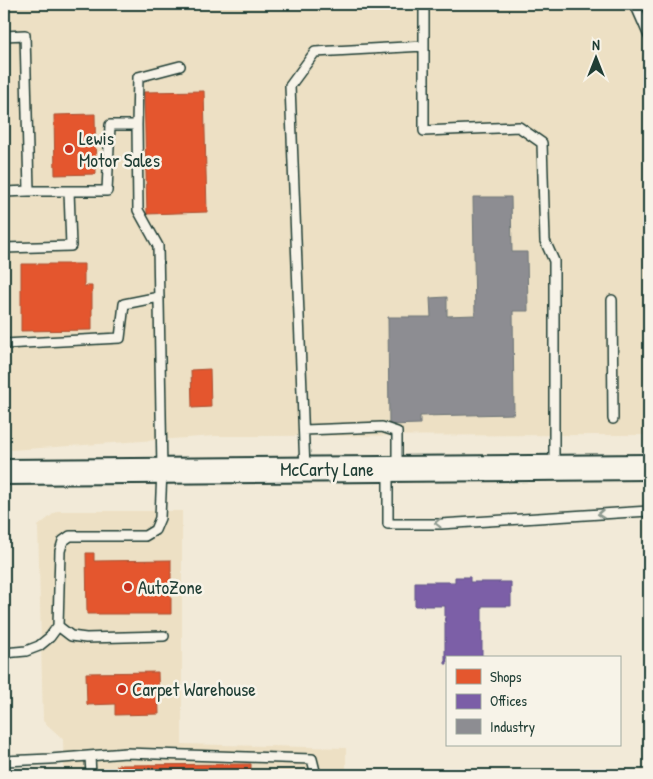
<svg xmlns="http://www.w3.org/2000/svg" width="653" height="779" font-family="'Patrick Hand',sans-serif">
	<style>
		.built { fill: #ede0c4 }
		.shops { fill: #e4572e; stroke: #a94f30 }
		.offices { fill: #7b5ea7; stroke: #5f5484 }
		.industry { fill: #8d8d92; stroke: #6c7576 }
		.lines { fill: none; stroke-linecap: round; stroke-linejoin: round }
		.service-casing { stroke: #1f3d34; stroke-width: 12 }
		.secondary-casing { stroke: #1f3d34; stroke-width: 28 }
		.service { stroke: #f7f3e8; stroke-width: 9 }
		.secondary { stroke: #f7f3e8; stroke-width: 24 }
		.oneway { stroke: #8b988e }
		.poi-dot { fill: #c8321e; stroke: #f7f3e8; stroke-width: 2 }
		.labels { text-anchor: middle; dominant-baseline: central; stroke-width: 5; stroke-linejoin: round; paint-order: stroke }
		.poi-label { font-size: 19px; fill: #1f3d34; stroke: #f7f3e8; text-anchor: start }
		.street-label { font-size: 19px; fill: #1f3d34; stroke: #f7f3e8 }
	</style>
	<rect width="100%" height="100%" fill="#f2ead8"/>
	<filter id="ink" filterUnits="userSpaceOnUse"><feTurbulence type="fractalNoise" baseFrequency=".02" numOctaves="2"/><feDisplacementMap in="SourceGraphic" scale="10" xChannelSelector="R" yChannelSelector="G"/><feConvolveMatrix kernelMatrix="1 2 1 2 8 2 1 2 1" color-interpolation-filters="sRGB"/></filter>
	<g filter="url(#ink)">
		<!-- built -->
		<path class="built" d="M4,4H649V435L215,436L11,450L4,265Z
			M57,511H182V744L346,748V775H64L63,739L43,721L38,526Z"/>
		<!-- shops -->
		<path class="shops" d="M204,91L207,212L147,214L144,92Z
			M95,114L96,174L55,175L54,115Z
			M21,264H84V286H92V330L21,331Z
			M210,369L211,407L192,408L191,370Z
			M86,553H94V561L171,560V614H87Z
			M158,672L159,714L115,715V704L87,705L86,673Z
			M251,764V775H117V765Z"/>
		<!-- offices -->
		<path class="offices" d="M455,577H470V582H511V606H482V658H447V664H445V606H415V582H455Z"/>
		<!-- industry -->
		<path class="industry" d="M473,197H511L512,252H527L528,311H513L514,414L420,416V424L389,425L388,317H431L430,298L447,297V316L475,315Z"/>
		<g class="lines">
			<!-- service casing -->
			<g class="service-casing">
				<path id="service" d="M635,4L649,36
					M4,36L25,35L29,191L4,192
					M424,46V131L519,127L542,143L545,241L554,261V467
					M29,191H107L110,125H137
					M4,248L71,246L69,191
					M612,300L613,419
					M4,344L120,338L124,304L159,297
					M304,430L382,427L397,432V469
					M305,469L290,86L315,52L424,46V4
					M388,470V524H441L649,511
					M58,626L71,636L86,638L164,636
					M4,653L26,651L39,646L50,637L58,626L60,551L63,541L70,536H145L155,530L160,518L162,470L158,246L138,210L137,125L138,77L180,66
					M90,756L91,775
					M4,761L50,759L126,753L312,759L316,775"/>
			</g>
			<!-- secondary casing -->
			<g class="secondary-casing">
				<path id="secondary" d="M4,472L649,467"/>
			</g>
			<!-- service -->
			<use href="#service" class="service"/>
			<!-- secondary -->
			<use href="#secondary" class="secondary"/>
		</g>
		<!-- one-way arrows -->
		<defs><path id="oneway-chevron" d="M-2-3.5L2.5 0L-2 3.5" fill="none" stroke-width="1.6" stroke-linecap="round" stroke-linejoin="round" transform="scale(1.25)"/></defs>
		<g class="oneway">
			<use href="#oneway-chevron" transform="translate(601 514) rotate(176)"/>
			<use href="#oneway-chevron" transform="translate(438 523) rotate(179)"/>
		</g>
	</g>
	<!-- markers -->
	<g class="poi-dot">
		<circle cx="69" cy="149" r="5"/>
		<circle cx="128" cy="587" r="5"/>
		<circle cx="122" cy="689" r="5"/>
	</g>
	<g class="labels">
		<!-- poi labels -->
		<g class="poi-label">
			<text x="79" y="138">Lewis<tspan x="79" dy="22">Motor Sales</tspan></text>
			<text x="138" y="587">AutoZone</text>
			<text x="132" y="689">Carpet Warehouse</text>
		</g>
		<!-- street labels -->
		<g class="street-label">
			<text x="327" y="469">McCarty Lane</text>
		</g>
	</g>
	<!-- margin -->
	<rect width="653" height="779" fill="none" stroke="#f7f3e8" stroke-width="20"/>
	<rect x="10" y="10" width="633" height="759" fill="none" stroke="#1f3d34" stroke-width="2" filter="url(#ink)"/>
	<!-- legend -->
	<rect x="446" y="656" width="175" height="90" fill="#f7f3e8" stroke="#a1aaa0"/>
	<rect x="456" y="669" width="25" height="15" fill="#e4572e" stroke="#a1aaa0"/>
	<text x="490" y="682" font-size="15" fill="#1f3d34">Shops</text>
	<rect x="456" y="694" width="25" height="15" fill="#7b5ea7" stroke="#a1aaa0"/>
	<text x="490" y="706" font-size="15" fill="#1f3d34">Offices</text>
	<rect x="456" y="719" width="25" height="15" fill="#8d8d92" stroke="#a1aaa0"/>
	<text x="490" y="732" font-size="15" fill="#1f3d34">Industry</text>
	<!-- north arrow -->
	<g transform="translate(596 58)" stroke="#f7f3e8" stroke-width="4" paint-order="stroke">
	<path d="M0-4L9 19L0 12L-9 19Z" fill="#1f3d34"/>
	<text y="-8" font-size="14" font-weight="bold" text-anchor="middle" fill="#1f3d34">N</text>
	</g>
</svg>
